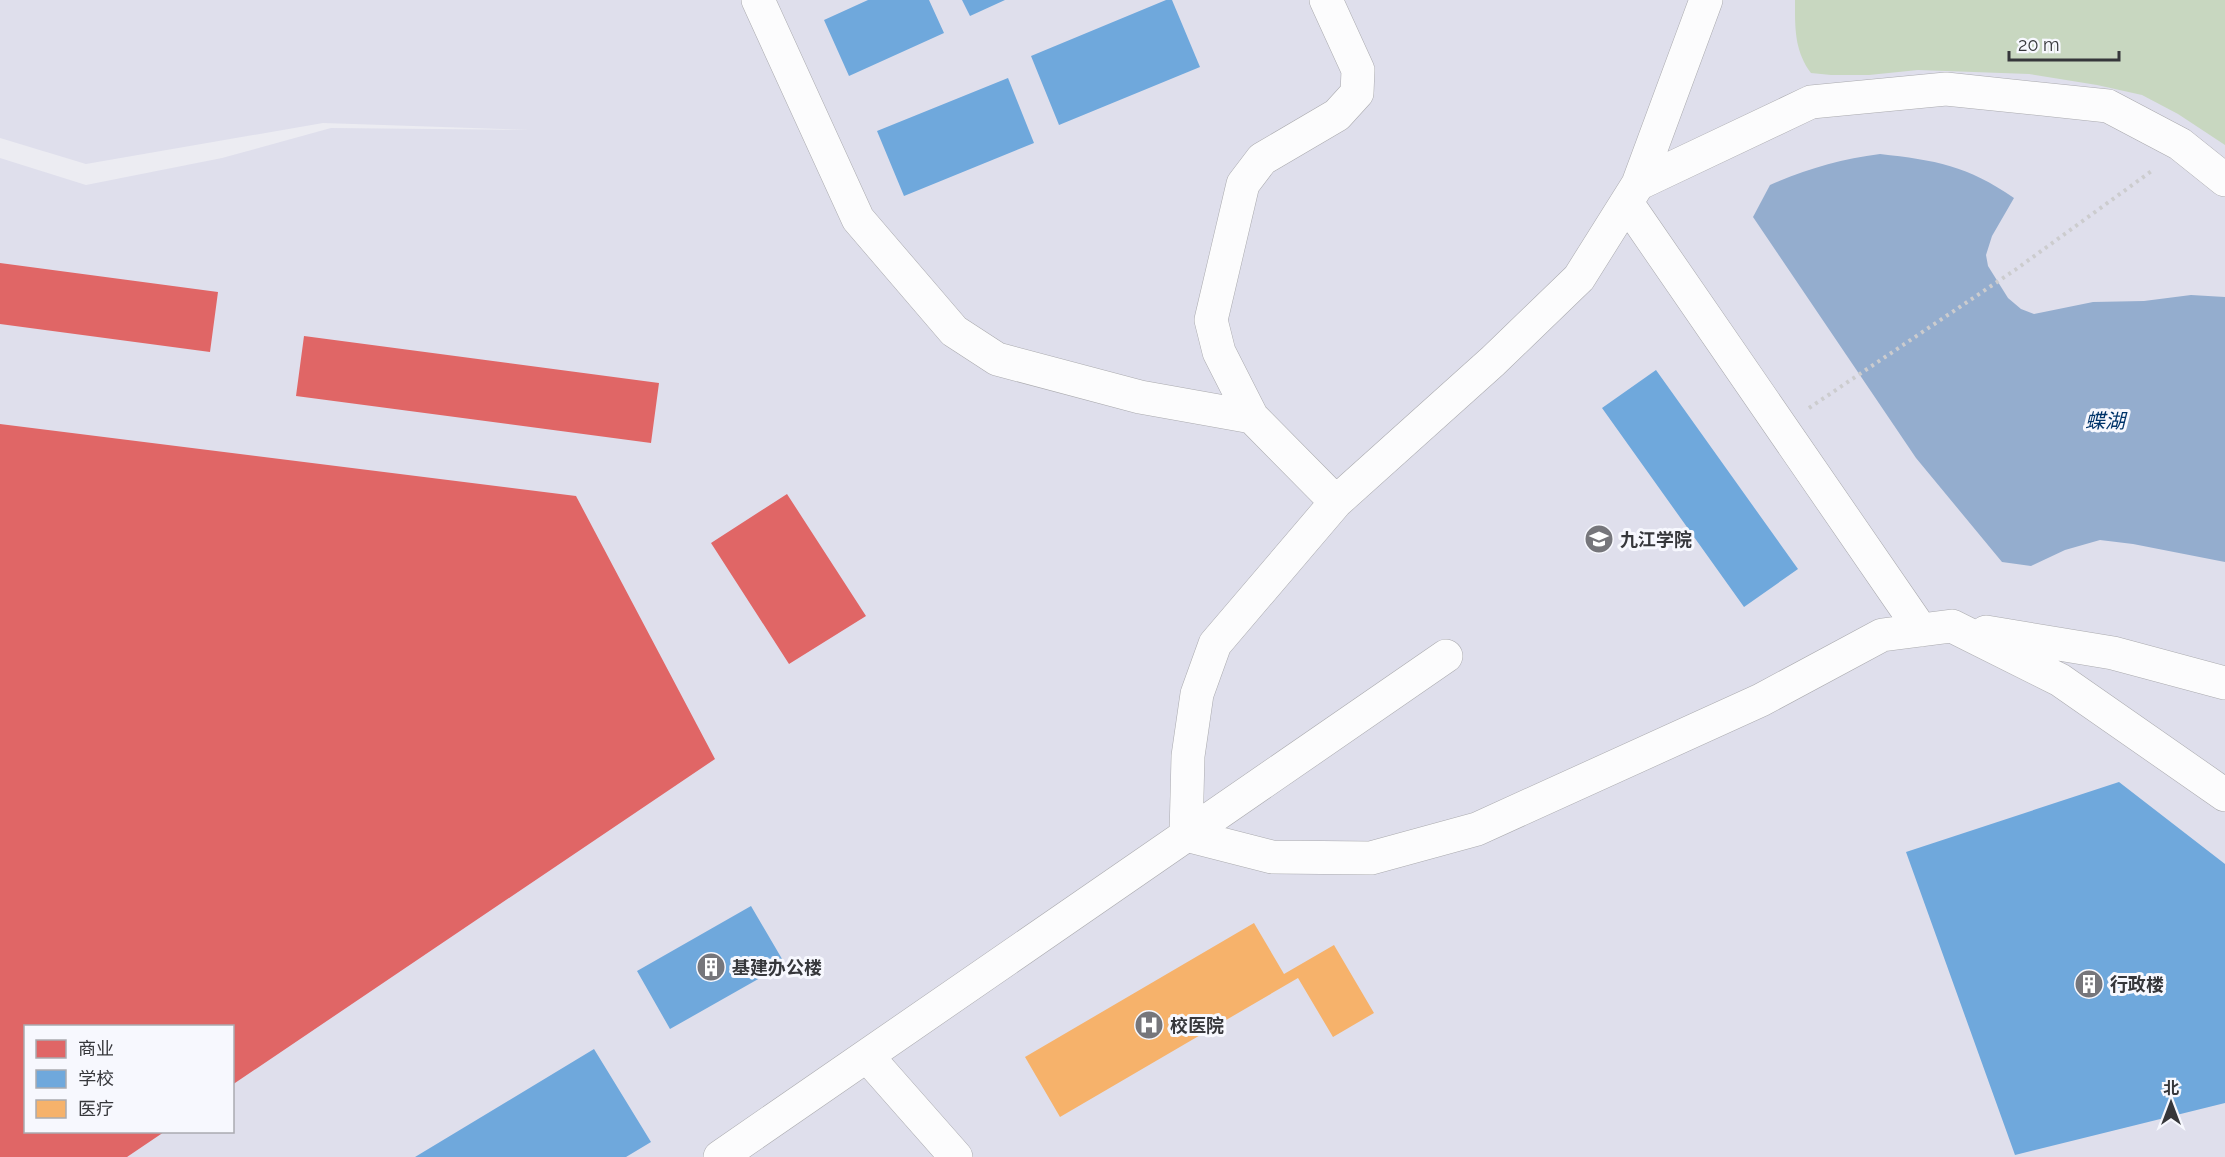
<svg xmlns="http://www.w3.org/2000/svg" width="2225" height="1157" font-family="Raleway,'Noto Sans SC',sans-serif">
	<style>
		.built { fill: #dfdfec; fill-rule: evenodd }
		.green { fill: #c8d7c0 }
		.water { fill: #94adce }
		.shops { fill: #e06666 }
		.schools { fill: #6fa8dc }
		.health { fill: #f6b26b }
		.lines { fill: none; stroke-linecap: round; stroke-linejoin: round }
		.minor-casing { stroke: #aaaaae; stroke-width: 34 }
		.path { stroke: #ccccce; stroke-width: 4; stroke-dasharray: 3 4.5; stroke-linecap: butt }
		.minor { stroke: #fcfcfd; stroke-width: 33 }
		.labels { text-anchor: middle; dominant-baseline: central; stroke-width: 6; stroke-linejoin: round; paint-order: stroke }
		.poi-label { font-size: 18px; font-weight: bold; fill: #36373b; stroke: #f7f8fe; text-anchor: start }
		.water-label { font-size: 20px; font-style: italic; fill: #00346a; stroke: #f7f8fe }
	</style>
	<rect width="100%" height="100%" fill="#ececf2"/>
	<!-- built -->
	<path class="built" d="M0,0H2225V1157H0V158L86,185L222,158L331,128L530,130L323,123L86,164L0,138ZM26,1026H232V1132H26Z"/>
	<!-- green -->
	<path class="green" d="M1795,0H2225V145L2178,114L2142,95L2097,85L2029,74L1918,70L1869,75H1831L1811,73C1794,50 1795,27 1795,0Z"/>
	<!-- water -->
	<path class="water" d="M1880,154C1935,160 1968,166 2014,198L1992,236L1986,255L1988,266L2008,298L2021,309L2034,314L2093,302L2144,301L2191,295L2225,297V562L2133,544L2100,540L2065,550L2031,566L2002,562L1916,458L1753,217L1770,185C1806,169 1841,159 1880,154Z"/>
	<!-- shops -->
	<path class="shops" d="M0,263L218,292L210,352L0,324Z
		M304,336L659,383L651,443L296,396Z
		M0,424L576,496L715,759L232,1085V1026H26V1132H164L127,1157H0Z
		M787,494L866,616L789,664L711,543Z"/>
	<!-- schools -->
	<path class="schools" d="M868,0H929L944,33L849,76L824,20Z
		M962,0H1005L970,16Z
		M1166,0H1172L1200,67L1059,125L1031,56Z
		M1008,78L1034,143L904,196L877,131Z
		M1656,370L1798,569L1744,607L1602,408Z
		M2119,782L2225,864V1103L2015,1155L1906,852Z
		M751,906L785,964L670,1029L637,971Z
		M594,1049L651,1142L626,1157H415Z"/>
	<!-- health -->
	<path class="health" d="M1254,923L1284,974L1334,945L1374,1013L1333,1037L1298,978L1060,1117L1025,1057Z"/>
	<g class="lines">
		<!-- minor casing -->
		<g class="minor-casing">
			<path id="minor" d="M758,0L858,219L954,331L997,359L1140,397L1252,417L1336,502
				M1706,0L1638,184L1579,278L1493,361L1336,502L1215,644L1197,694L1188,756L1186,835L1272,857L1371,858L1477,829L1761,700L1882,635L1952,626L2060,680L2225,795
				M1638,184L1811,102L1946,89L2108,106L2180,144L2225,180
				M1627,203L1921,630
				M1252,417L1219,352L1211,320L1243,184L1262,159L1337,115L1357,93L1358,70L1326,0
				M1986,632L2113,653L2225,683
				M867,1056L956,1157
				M720,1157L1446,656"/>
		</g>
		<!-- path -->
		<path class="path" d="M1809,408L2015,270L2153,170"/>
		<!-- minor -->
		<use href="#minor" class="minor"/>
	</g>
	<!-- icons -->
	<defs>
		<g id="university-disc" transform="scale(1.5)"><circle r="9.5" fill="#76767b" stroke="#f7f8fe"/><path d="M0-5L7-2L0 1L-7-2ZM-4 1L0 2.5L4 1V4Q0 6-4 4Z" fill="#fff"/></g>
		<g id="building-disc" transform="scale(1.5)"><circle r="9.5" fill="#76767b" stroke="#f7f8fe"/><path d="M-4-6H4V6H1V3H-1V6H-4ZM-2.5-4.3h1.7v1.8h-1.7ZM.8-4.3h1.7v1.8H.8ZM-2.5-1h1.7V.8h-1.7ZM.8-1h1.7V.8H.8Z" fill="#fff"/></g>
		<g id="hospital-disc" transform="scale(1.5)"><circle r="9.5" fill="#76767b" stroke="#f7f8fe"/><path d="M-5-5h3v3.5h4V-5h3V5h-3V1.5h-4V5h-3Z" fill="#fff"/></g>
	</defs>
	<g fill-rule="evenodd">
		<use href="#university-disc" x="1599" y="539"/>
		<use href="#building-disc" x="711" y="967"/>
		<use href="#building-disc" x="2089" y="984"/>
		<use href="#hospital-disc" x="1149" y="1025"/>
	</g>
	<g class="labels">
		<!-- poi labels -->
		<g class="poi-label">
			<text x="1620" y="539">九江学院</text>
			<text x="732" y="967">基建办公楼</text>
			<text x="2110" y="984">行政楼</text>
			<text x="1170" y="1025">校医院</text>
		</g>
		<!-- water labels -->
		<g class="water-label">
			<text x="2105" y="421">蝶湖</text>
		</g>
	</g>
	<!-- legend -->
	<rect x="24" y="1025" width="210" height="108" fill="#f7f8fe" stroke="#aaabb0" stroke-width="1.5"/>
	<rect x="36" y="1040" width="30" height="18" fill="#e06666" stroke="#aaabb0" stroke-width="1.5"/>
	<text x="78" y="1055" font-size="18" fill="#36373b">商业</text>
	<rect x="36" y="1070" width="30" height="18" fill="#6fa8dc" stroke="#aaabb0" stroke-width="1.5"/>
	<text x="78" y="1085" font-size="18" fill="#36373b">学校</text>
	<rect x="36" y="1100" width="30" height="18" fill="#f6b26b" stroke="#aaabb0" stroke-width="1.5"/>
	<text x="78" y="1115" font-size="18" fill="#36373b">医疗</text>
	<!-- north arrow -->
	<g transform="translate(2171 1103)" stroke="#f7f8fe" stroke-width="4.5" paint-order="stroke">
	<path d="M0-4.5L10 22L0 15L-10 22Z" fill="#36373b"/>
	<text y="-9" font-size="16" font-weight="bold" text-anchor="middle" fill="#36373b">北</text>
	</g>
	<!-- scale -->
	<path d="M2009 51v9h110v-9" fill="none" stroke="#36373b" stroke-width="3"/>
	<text x="2018" y="51" font-size="18" fill="#36373b" stroke="#f7f8fe" stroke-width="4.5" paint-order="stroke">20 m</text>
</svg>
